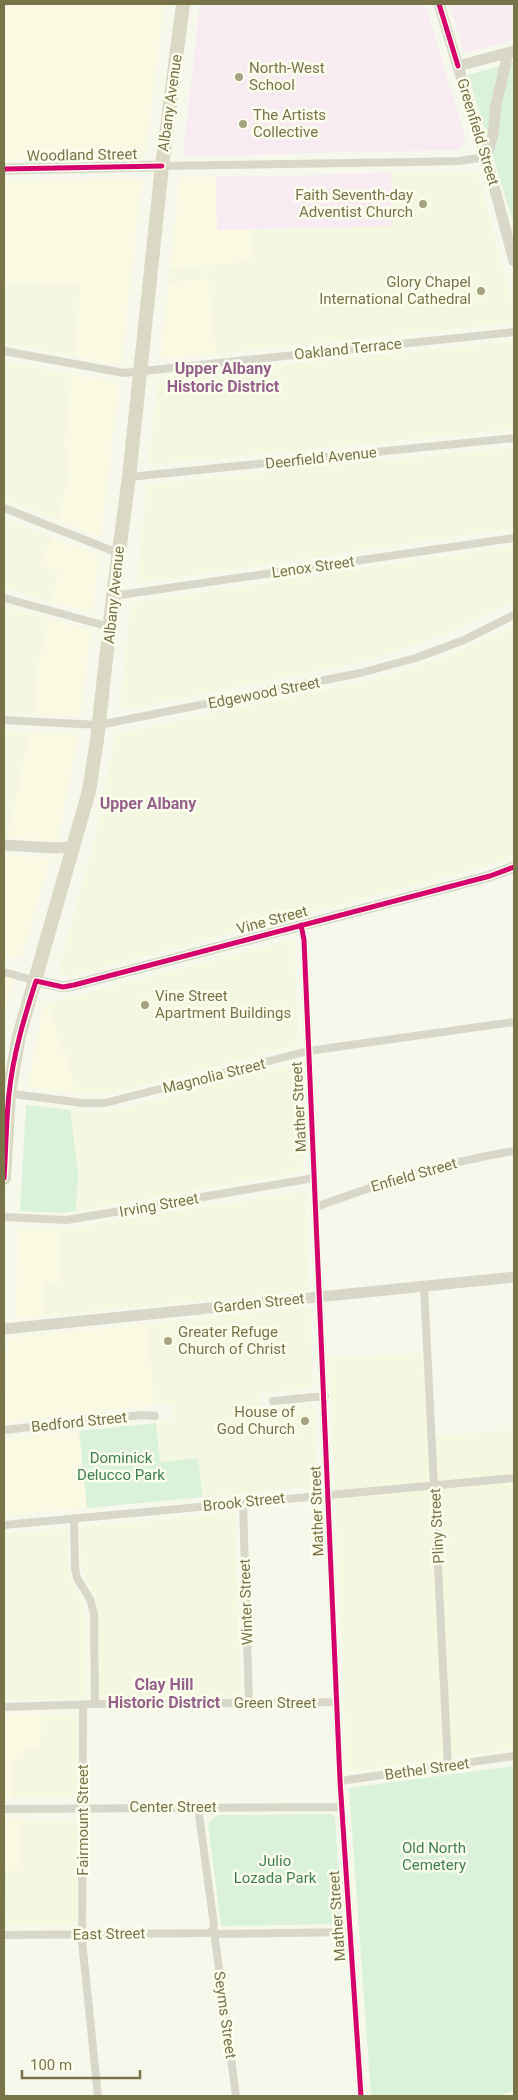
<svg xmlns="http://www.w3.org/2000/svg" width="518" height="2100" font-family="Roboto,sans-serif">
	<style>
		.residential { fill: #f5f8e0 }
		.commercial { fill: #fbf9e2 }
		.education { fill: #f8ecf2 }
		.green { fill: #daf2d9 }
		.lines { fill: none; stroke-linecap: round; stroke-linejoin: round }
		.street { stroke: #d8d7ca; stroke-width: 8 }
		.secondary { stroke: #d8d7ca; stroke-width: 11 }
		.highway { stroke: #dbd9c6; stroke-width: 14 }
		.cycleway-casing { stroke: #fcffed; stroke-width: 8 }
		.cycleway { stroke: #d6006c; stroke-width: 5 }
		.poi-dot { fill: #a5a281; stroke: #fcffed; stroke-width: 2 }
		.labels { text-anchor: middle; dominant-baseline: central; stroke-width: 5; stroke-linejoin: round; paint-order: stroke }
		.poi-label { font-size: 15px; fill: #797448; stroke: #fcffed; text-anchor: start }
		.street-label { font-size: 15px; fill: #797448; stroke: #fcffed }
		.park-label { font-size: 15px; fill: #3f8050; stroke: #fcffed }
		.neighbourhood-label { font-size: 16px; font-weight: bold; fill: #96608b; stroke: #fcffed }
	</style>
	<rect width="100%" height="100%" fill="#f6f8ec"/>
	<!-- residential -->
	<path class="residential" d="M477,171L514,310V323L216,354L208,279L169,283L170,269L253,261L250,230L392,226L391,173Z
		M4,282L81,285L74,356L4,343Z
		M514,341V429L152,465L149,462L158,378Z
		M4,361L72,374L64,450L69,451L67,473L70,474L57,520L4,499Z
		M514,447V528L141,583L137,580L147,484Z
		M4,518L52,538L40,566L59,572L51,602L4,587Z
		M514,546V602L447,633L398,651L347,665L124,710L120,707L131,603Z
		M4,606L49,619L37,671L35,714L4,712Z
		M514,626V855L497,863L70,976H64L60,973L59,968L94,843L116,734L385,677L453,654Z
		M4,730L30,732L8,837H4Z
		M294,939L298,1045L112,1093L97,1094L76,1093L66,1054L62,1053L49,1003Z
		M299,1063L303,1172L76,1211L78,1173L70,1110L92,1112L117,1110Z
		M305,1191L309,1290L44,1316L43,1282H60L58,1230Z
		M310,1307L313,1388L259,1394L261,1412L314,1406L317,1486L203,1497L198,1458L160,1462L156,1423L174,1421L173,1404L154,1405L147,1324Z
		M422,1353L428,1436L514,1430V1749L347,1772L329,1357Z
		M235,1512L241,1697L99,1699L98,1615L94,1596L81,1567L80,1527Z
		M67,1528L69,1574L85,1608L86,1699L4,1700V1534Z
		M41,1714H77V1797L13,1798V1762L22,1749H40Z
		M22,1819H77V1925L5,1926L6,1871H22Z"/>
	<!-- commercial -->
	<path class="commercial" d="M4,4H164L145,155L142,157L4,160Z
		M180,177H216L217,230H250L253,261L170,269Z
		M142,179L121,365L74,356L81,285L4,282V181Z
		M208,279L216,354L163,358L161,355L169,283Z
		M72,374L119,383L101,534L99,536L57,520L70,475L67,474L69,452L64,450Z
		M52,538L99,556L92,612L51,602L59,572L40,566Z
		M49,619L91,631L80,716L35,714L37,671Z
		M30,732L78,735L57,841L8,837Z
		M4,855L48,858L50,861L21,957L4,958Z
		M4,976H11L14,980L4,1015Z
		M49,1003L62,1053L66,1054L76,1093L28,1087L40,1024L44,1008Z
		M19,1229L58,1230L60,1282H43L44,1316L15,1318Z
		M147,1324L154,1405L4,1422L8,1338Z
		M79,1431L87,1508L4,1515V1440Z
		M41,1714L40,1749H22V1758H17V1762H13V1798L4,1799V1715Z
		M4,1819H22V1871H4Z"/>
	<!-- education -->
	<path class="education" d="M200,4H425L466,140L458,150L183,156Z
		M449,4H514V40L468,52L464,51Z
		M391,173L392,226L217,230L216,177Z"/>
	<!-- green -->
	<path class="green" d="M514,62V225L468,75Z
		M26,1105L70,1110L78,1173L76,1211L63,1213L20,1211Z
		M156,1423L160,1462L198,1458L203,1497L87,1508L79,1431Z
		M514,1766V2091L495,2096H371L349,1788Z
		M333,1814L335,1818L342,1924L221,1926L208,1824L217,1815Z
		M4,1871H6L5,1926H4Z"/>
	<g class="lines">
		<!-- street -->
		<path class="street" d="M162,166L412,162L459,161L486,157
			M4,351L124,373L514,332
			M129,477L514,438
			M4,508L118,553
			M113,596L514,538
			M4,598L110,627
			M4,720L99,725L360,673L416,658L464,640L514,615
			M301,925L304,940L340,1781L361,2096
			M4,972L36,981
			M6,1093L82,1103H105L308,1051L514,1022
			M316,1207C381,1183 446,1162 514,1151
			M4,1217L67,1220L314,1178
			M424,1286L448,1766
			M273,1401L325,1396
			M4,1430L142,1415L155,1416
			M243,1502L249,1703
			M74,1519L75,1568L77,1578L90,1599L94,1614L95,1704
			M4,1525L514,1478
			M83,1705L82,1941L98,2096
			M4,1707L95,1704L337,1702
			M340,1781L514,1756
			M4,1809L341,1807
			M4,1935L209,1933L213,1930L214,1925L198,1807
			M236,2096L215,1939L216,1934L350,1932"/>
		<!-- secondary -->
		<path class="secondary" d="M439,4L491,175L514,261
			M458,66L514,51
			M486,157L493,135L496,105L508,53
			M4,169L162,166
			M4,845L55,848L73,847
			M36,981L63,987L74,985L490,876L514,867
			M4,1329L514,1277"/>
		<!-- highway -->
		<path class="highway" d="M4,1178L9,1093L19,1036L89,791L97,740L113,596L129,477L162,166L183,4"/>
		<!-- cycleway casing -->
		<g class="cycleway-casing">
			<path id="cycleway" d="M439,4L458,66
				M4,169L162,166
				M301,925L304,940L340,1781L361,2096
				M4,1178C6,1150 6,1122 9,1094C13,1055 24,1018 36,981L63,987L74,985L490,876L514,867"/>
		</g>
		<!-- cycleway -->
		<use href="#cycleway" class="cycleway"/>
	</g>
	<!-- markers -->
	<g class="poi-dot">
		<circle cx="239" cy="77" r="5"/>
		<circle cx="243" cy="124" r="5"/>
		<circle cx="423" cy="204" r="5"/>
		<circle cx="481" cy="291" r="5"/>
		<circle cx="145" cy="1005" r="5"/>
		<circle cx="168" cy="1341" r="5"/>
		<circle cx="305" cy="1421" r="5"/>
	</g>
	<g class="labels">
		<!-- poi labels -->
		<g class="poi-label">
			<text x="249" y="68">North-West<tspan x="249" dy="17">School</tspan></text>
			<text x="253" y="115">The Artists<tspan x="253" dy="17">Collective</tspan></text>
			<text x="413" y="195" text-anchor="end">Faith Seventh-day<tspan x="413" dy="17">Adventist Church</tspan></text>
			<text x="471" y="282" text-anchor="end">Glory Chapel<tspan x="471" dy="17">International Cathedral</tspan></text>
			<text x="155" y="996">Vine Street<tspan x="155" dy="17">Apartment Buildings</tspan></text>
			<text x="178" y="1332">Greater Refuge<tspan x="178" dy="17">Church of Christ</tspan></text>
			<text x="295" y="1412" text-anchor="end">House of<tspan x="295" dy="17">God Church</tspan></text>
		</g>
		<!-- street labels -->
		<g class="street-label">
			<text transform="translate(170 103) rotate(-82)">Albany Avenue</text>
			<text transform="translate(478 132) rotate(73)">Greenfield Street</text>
			<text transform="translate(82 155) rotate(-1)">Woodland Street</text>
			<text transform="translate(348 349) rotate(-6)">Oakland Terrace</text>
			<text transform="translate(321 458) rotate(-6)">Deerfield Avenue</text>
			<text transform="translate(313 567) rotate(-8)">Lenox Street</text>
			<text transform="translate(114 595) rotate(-84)">Albany Avenue</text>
			<text transform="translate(264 693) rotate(-11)">Edgewood Street</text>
			<text transform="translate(272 920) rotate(-15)">Vine Street</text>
			<text transform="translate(214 1076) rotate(-14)">Magnolia Street</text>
			<text transform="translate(299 1107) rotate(-93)">Mather Street</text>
			<text transform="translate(414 1175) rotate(-16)">Enfield Street</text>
			<text transform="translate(159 1205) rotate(-10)">Irving Street</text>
			<text transform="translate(259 1303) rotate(-6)">Garden Street</text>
			<text transform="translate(79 1422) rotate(-6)">Bedford Street</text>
			<text transform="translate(244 1502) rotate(-6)">Brook Street</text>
			<text transform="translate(317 1511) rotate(-92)">Mather Street</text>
			<text transform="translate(437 1526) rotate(-93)">Pliny Street</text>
			<text transform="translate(246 1602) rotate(-92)">Winter Street</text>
			<text x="275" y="1703">Green Street</text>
			<text transform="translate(427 1769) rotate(-8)">Bethel Street</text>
			<text x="173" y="1807">Center Street</text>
			<text transform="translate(83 1820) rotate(-90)">Fairmount Street</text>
			<text transform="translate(337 1916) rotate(-94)">Mather Street</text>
			<text transform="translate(109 1934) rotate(-1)">East Street</text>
			<text transform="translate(225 2015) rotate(82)">Seyms Street</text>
		</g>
		<!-- park labels -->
		<g class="park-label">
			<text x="121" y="1458">Dominick<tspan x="121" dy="17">Delucco Park</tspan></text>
			<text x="434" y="1848">Old North<tspan x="434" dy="17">Cemetery</tspan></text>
			<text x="275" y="1861">Julio<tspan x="275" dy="17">Lozada Park</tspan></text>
		</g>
		<!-- neighbourhood labels -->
		<g class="neighbourhood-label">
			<text x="223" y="368">Upper Albany<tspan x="223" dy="18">Historic District</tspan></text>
			<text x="148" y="803">Upper Albany</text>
			<text x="164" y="1684">Clay Hill<tspan x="164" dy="18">Historic District</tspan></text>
		</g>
	</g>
	<!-- border -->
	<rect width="518" height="2100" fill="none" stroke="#797448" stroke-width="10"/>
	<!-- scale -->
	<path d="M22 2070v8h118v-8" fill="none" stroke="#797448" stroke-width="2.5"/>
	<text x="30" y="2070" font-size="15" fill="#797448" stroke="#fcffed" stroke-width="4" paint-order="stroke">100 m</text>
</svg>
